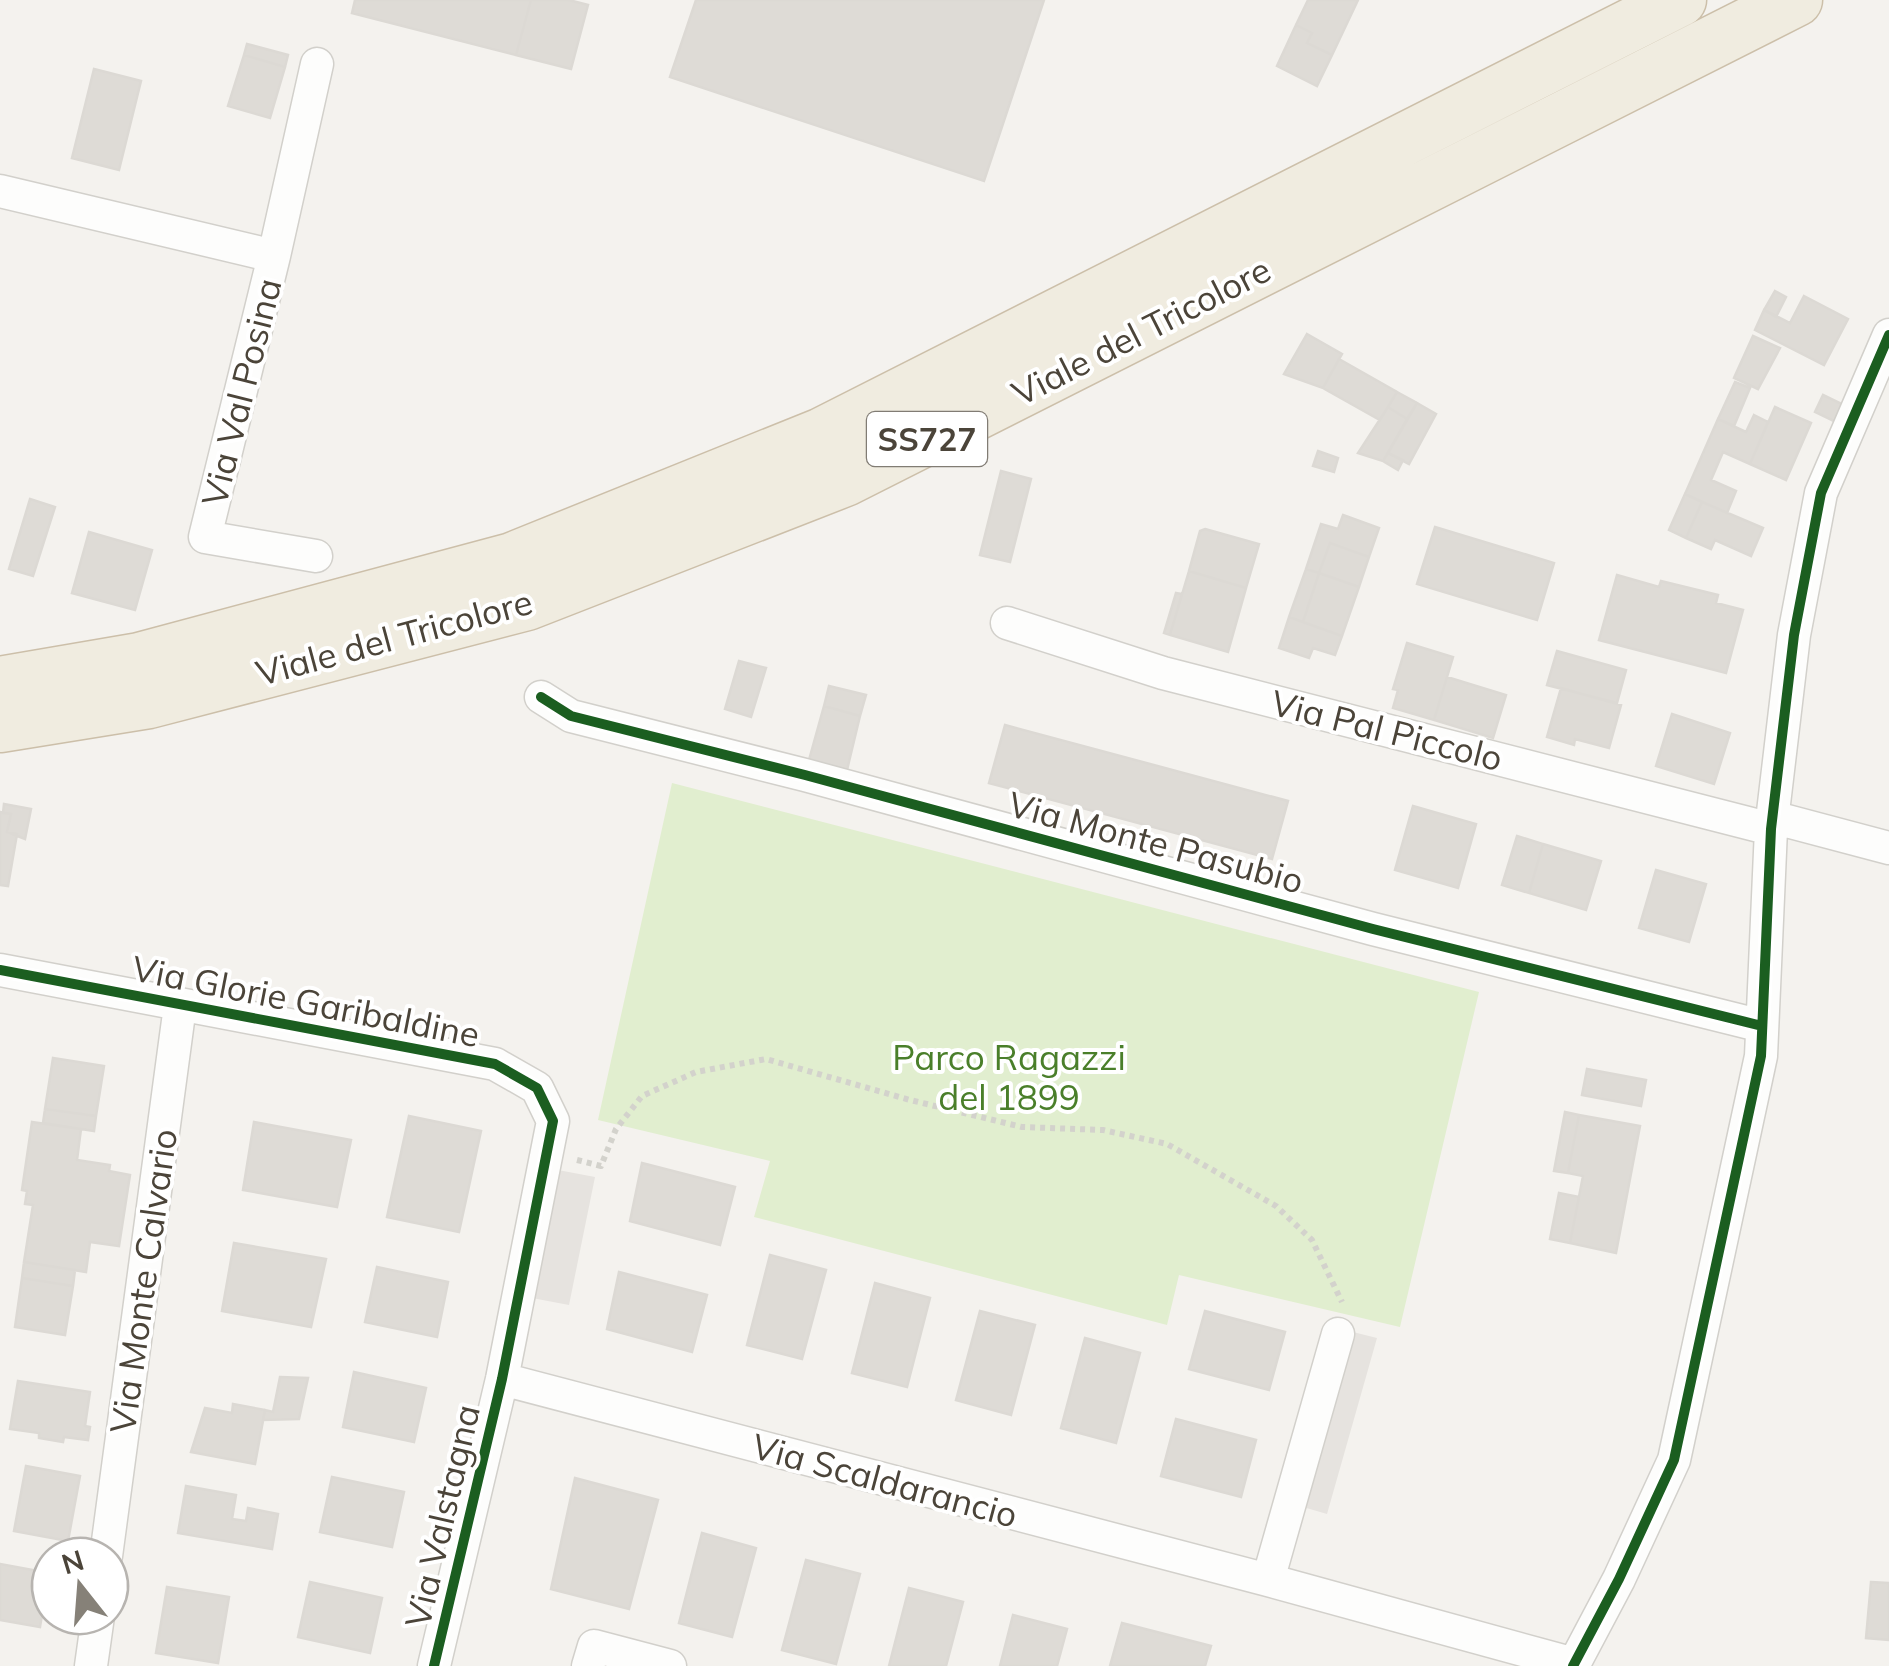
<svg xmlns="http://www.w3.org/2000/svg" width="1889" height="1666" font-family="Mulish,sans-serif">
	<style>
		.green { fill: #e1eecf }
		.parking { fill: #e6e3df }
		.building { fill: #dedbd6; stroke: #dcd9d4; stroke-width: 2.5 }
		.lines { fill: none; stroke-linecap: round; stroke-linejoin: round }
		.minor-casing { stroke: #d2d0cb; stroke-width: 35 }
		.trunk-casing { stroke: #ccbfa9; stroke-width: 55 }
		.path { stroke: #d3d2cc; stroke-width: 6; stroke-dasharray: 5 5; stroke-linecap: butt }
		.minor { stroke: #fdfdfc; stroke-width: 32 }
		.trunk { stroke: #f0ece0; stroke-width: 52 }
		.cycleway-casing { stroke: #fff; stroke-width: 16 }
		.cycleway { stroke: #1b5e20; stroke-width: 10 }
		.labels { text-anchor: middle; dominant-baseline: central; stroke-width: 8; stroke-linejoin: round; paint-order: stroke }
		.shield { fill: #fff; stroke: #817c74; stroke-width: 2.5 }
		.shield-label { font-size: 32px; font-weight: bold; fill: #4b4439 }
		.street-label { font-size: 35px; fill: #4b4439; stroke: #fff }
		.park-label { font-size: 35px; fill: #4a7f2a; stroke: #fff }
	</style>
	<rect width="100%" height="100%" fill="#f4f2ee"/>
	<!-- green -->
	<path class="green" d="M672,783L1479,992L1400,1327L1179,1275L1167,1325L754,1217L770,1161L598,1120Z"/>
	<!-- parking -->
	<path class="parking" d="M558,1170L595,1177L569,1305L532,1298Z
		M1353,1332L1377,1338L1327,1514L1303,1507Z"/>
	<!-- building -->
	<path class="building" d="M355,0H531L516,55L352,13Z
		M531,0H569L588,5L571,69L516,55Z
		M696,0H1044L984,181L670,77Z
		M1308,0H1358L1332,55L1307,43L1312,33L1296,25Z
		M1296,25L1312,33L1307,43L1332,55L1317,86L1277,66Z
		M247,44L288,55L285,67L244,55Z
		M244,55L285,67L270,118L228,106Z
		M94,69L141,81L119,170L72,158Z
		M1775,291L1786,297L1776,317L1764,310Z
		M1804,296L1848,319L1824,365L1755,330L1764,310L1790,323Z
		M1307,334L1342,354L1323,388L1284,374Z
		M1753,336L1780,348L1758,389L1734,378Z
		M1339,359L1397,392L1380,420L1323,388Z
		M1735,382L1750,388L1734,426L1718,419Z
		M1397,392L1417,403L1407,419L1388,407Z
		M1823,395L1844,405L1836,422L1815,412Z
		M1417,403L1436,414L1409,464L1388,453Z
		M1388,407L1407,419L1383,461L1358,453Z
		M1775,407L1811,423L1786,480L1750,464Z
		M1754,415L1768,422L1750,464L1723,452L1711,480L1736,491L1727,513L1685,494L1718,419L1746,432Z
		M1318,451L1338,458L1334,472L1313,466Z
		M1388,453L1403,460L1398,470L1383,461Z
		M1001,471L1031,479L1010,562L980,555Z
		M1685,494L1702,502L1686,538L1669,530Z
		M30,499L55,507L33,576L9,569Z
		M1702,502L1763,528L1751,556L1715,540L1711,549L1686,538Z
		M1343,515L1379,528L1369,557L1330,543L1319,573L1306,569L1321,524L1338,529Z
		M1435,527L1554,563L1537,620L1417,584Z
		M1205,529L1259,544L1246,588L1189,571L1200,531Z
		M89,532L152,550L135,610L72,593Z
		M1330,543L1369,557L1359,587L1319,573Z
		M1306,569L1319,573L1303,622L1289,617Z
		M1189,571L1246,588L1228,652L1170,635Z
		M1319,573L1359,587L1342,636L1303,622Z
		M1617,575L1659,587L1661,581L1718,595L1716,603L1743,610L1726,673L1599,640Z
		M1176,593L1182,594L1170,635L1164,633Z
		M1289,617L1342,636L1335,655L1313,648L1309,658L1279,648Z
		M1407,643L1453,657L1434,720L1393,708L1398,690L1393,689Z
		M1557,651L1626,670L1617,703L1547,685Z
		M739,661L766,668L751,717L725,709Z
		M1447,677L1506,695L1493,738L1434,720Z
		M829,686L866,695L860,716L824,706Z
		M1561,688L1621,705L1609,748L1575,739L1574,745L1547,737Z
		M824,706L860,716L847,770L809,760Z
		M1672,714L1730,733L1714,784L1656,766Z
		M1005,725L1288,801L1272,859L989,783Z
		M4,804L31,809L25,839L7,832L11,814L3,813Z
		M1413,806L1476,824L1458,888L1395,870Z
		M0,812L11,814L7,832L17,834L8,886L0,885Z
		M1517,836L1543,844L1529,893L1502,885Z
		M1543,844L1601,861L1586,910L1529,893Z
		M1656,870L1706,884L1689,942L1639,928Z
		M53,1058L104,1066L96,1116L45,1109Z
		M1587,1069L1646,1080L1641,1106L1582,1095Z
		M45,1109L96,1116L94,1131L43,1123Z
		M1565,1112L1579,1115L1568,1173L1554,1171Z
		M1579,1115L1640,1126L1616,1253L1570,1243L1583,1176L1568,1173Z
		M409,1116L481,1131L459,1232L387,1217Z
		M32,1122L81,1129L77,1160L110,1165L109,1171L130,1175L119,1246L90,1242L86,1272L24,1262L33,1205L25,1204L27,1191L22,1190Z
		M254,1122L351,1140L337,1207L243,1190Z
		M642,1163L735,1187L720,1245L630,1221Z
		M1559,1193L1579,1197L1570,1243L1550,1239Z
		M234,1243L326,1259L311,1327L222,1311Z
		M770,1255L826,1270L802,1359L747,1345Z
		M24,1262L75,1270L73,1286L22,1278Z
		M377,1267L448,1282L437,1337L365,1322Z
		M619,1272L707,1295L692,1352L607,1329Z
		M22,1278L73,1286L65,1335L15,1327Z
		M875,1283L930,1298L907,1387L852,1373Z
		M980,1311L1035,1325L1011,1415L956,1400Z
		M1205,1311L1285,1332L1269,1390L1189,1369Z
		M1085,1338L1140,1353L1116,1443L1061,1428Z
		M354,1372L426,1388L414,1442L343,1427Z
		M280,1377L308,1378L299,1419L263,1420L265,1410L273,1412Z
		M18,1381L90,1392L85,1426L90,1427L88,1440L64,1437L63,1442L39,1438V1433L10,1429Z
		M233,1404L265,1410L255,1464L191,1452L205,1408L232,1413Z
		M1176,1419L1256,1440L1241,1497L1161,1476Z
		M26,1466L80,1476L68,1541L14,1531Z
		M332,1477L404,1492L392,1547L320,1532Z
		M575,1478L658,1500L629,1609L551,1589Z
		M186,1486L236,1495L232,1519L246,1521L248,1508L278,1514L272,1549L178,1533Z
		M702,1533L756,1548L732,1637L679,1623Z
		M806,1560L860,1574L836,1664L782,1650Z
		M0,1564L49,1573L40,1627L0,1620Z
		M310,1582L382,1598L370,1653L298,1637Z
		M1871,1582L1889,1583V1640L1866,1638Z
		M167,1587L229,1597L218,1663L156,1653Z
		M909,1588L963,1602L946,1666H889Z
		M1013,1615L1067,1629L1057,1666H1000Z
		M1122,1623L1211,1646L1205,1666H1110Z"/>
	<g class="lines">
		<!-- minor casing -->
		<g class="minor-casing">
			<path id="minor" d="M0,191L274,256L317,64
				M274,256L205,537L316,556
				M1007,623L1163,673L1771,829
				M541,697L571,716L805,775L1373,929L1762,1026
				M1772,817L1889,848
				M0,970L495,1064L537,1088L553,1121L502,1379L434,1666
				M502,1379L1268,1580L1574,1664
				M106,1556L180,1006
				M1268,1580L1338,1334
				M91,1666L98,1616
				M588,1666L594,1646L670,1666
				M1573,1666L1619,1579L1674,1460L1761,1056L1771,829L1794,635L1821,493L1889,335"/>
		</g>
		<!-- trunk casing -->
		<g class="trunk-casing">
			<path id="trunk" d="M0,683L139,659L512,559L822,434L1680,0
				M0,726L149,702L527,604L845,480L1796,0"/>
		</g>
		<!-- path -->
		<path class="path" d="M577,1160L601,1166L616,1129L642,1096L696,1072L766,1059L910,1100L1022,1127L1103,1130L1167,1144L1276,1206L1312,1240L1342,1302"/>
		<!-- minor -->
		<use href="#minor" class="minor"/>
		<!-- trunk -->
		<use href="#trunk" class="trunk"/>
		<!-- cycleway casing -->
		<g class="cycleway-casing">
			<path id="cycleway" d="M541,697L571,716L805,775L1373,929L1762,1026
				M0,970L495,1064L537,1088L553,1121L502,1379L434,1666
				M1573,1666L1619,1579L1674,1460L1761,1056L1771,829L1794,635L1821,493L1889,335"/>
		</g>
		<!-- cycleway -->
		<use href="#cycleway" class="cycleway"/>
	</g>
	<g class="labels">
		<!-- shield labels -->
		<rect class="shield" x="867" y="412" width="120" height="54" rx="8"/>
		<g class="shield-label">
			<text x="927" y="439">SS727</text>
		</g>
		<!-- street labels -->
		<g class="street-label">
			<text transform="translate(1141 331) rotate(-27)">Viale del Tricolore</text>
			<text transform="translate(241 392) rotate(-76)">Via Val Posina</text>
			<text transform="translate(394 637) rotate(-15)">Viale del Tricolore</text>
			<text transform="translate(1387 730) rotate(14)">Via Pal Piccolo</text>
			<text transform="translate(1156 842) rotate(15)">Via Monte Pasubio</text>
			<text transform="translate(306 1001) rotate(11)">Via Glorie Garibaldine</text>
			<text transform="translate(143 1281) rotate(-82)">Via Monte Calvario</text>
			<text transform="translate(885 1480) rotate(15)">Via Scaldarancio</text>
			<text transform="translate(442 1516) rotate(-77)">Via Valstagna</text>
		</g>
		<!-- park labels -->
		<g class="park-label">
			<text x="1009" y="1057">Parco Ragazzi<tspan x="1009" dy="40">del 1899</tspan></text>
		</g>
	</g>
	<!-- north arrow -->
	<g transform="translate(80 1586) rotate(343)"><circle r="48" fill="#ffffff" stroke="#b7b4b0" stroke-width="2.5"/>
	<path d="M0-8L18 38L0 25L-18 38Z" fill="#868178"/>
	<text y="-15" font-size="28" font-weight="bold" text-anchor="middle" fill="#4b4439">N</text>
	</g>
</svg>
